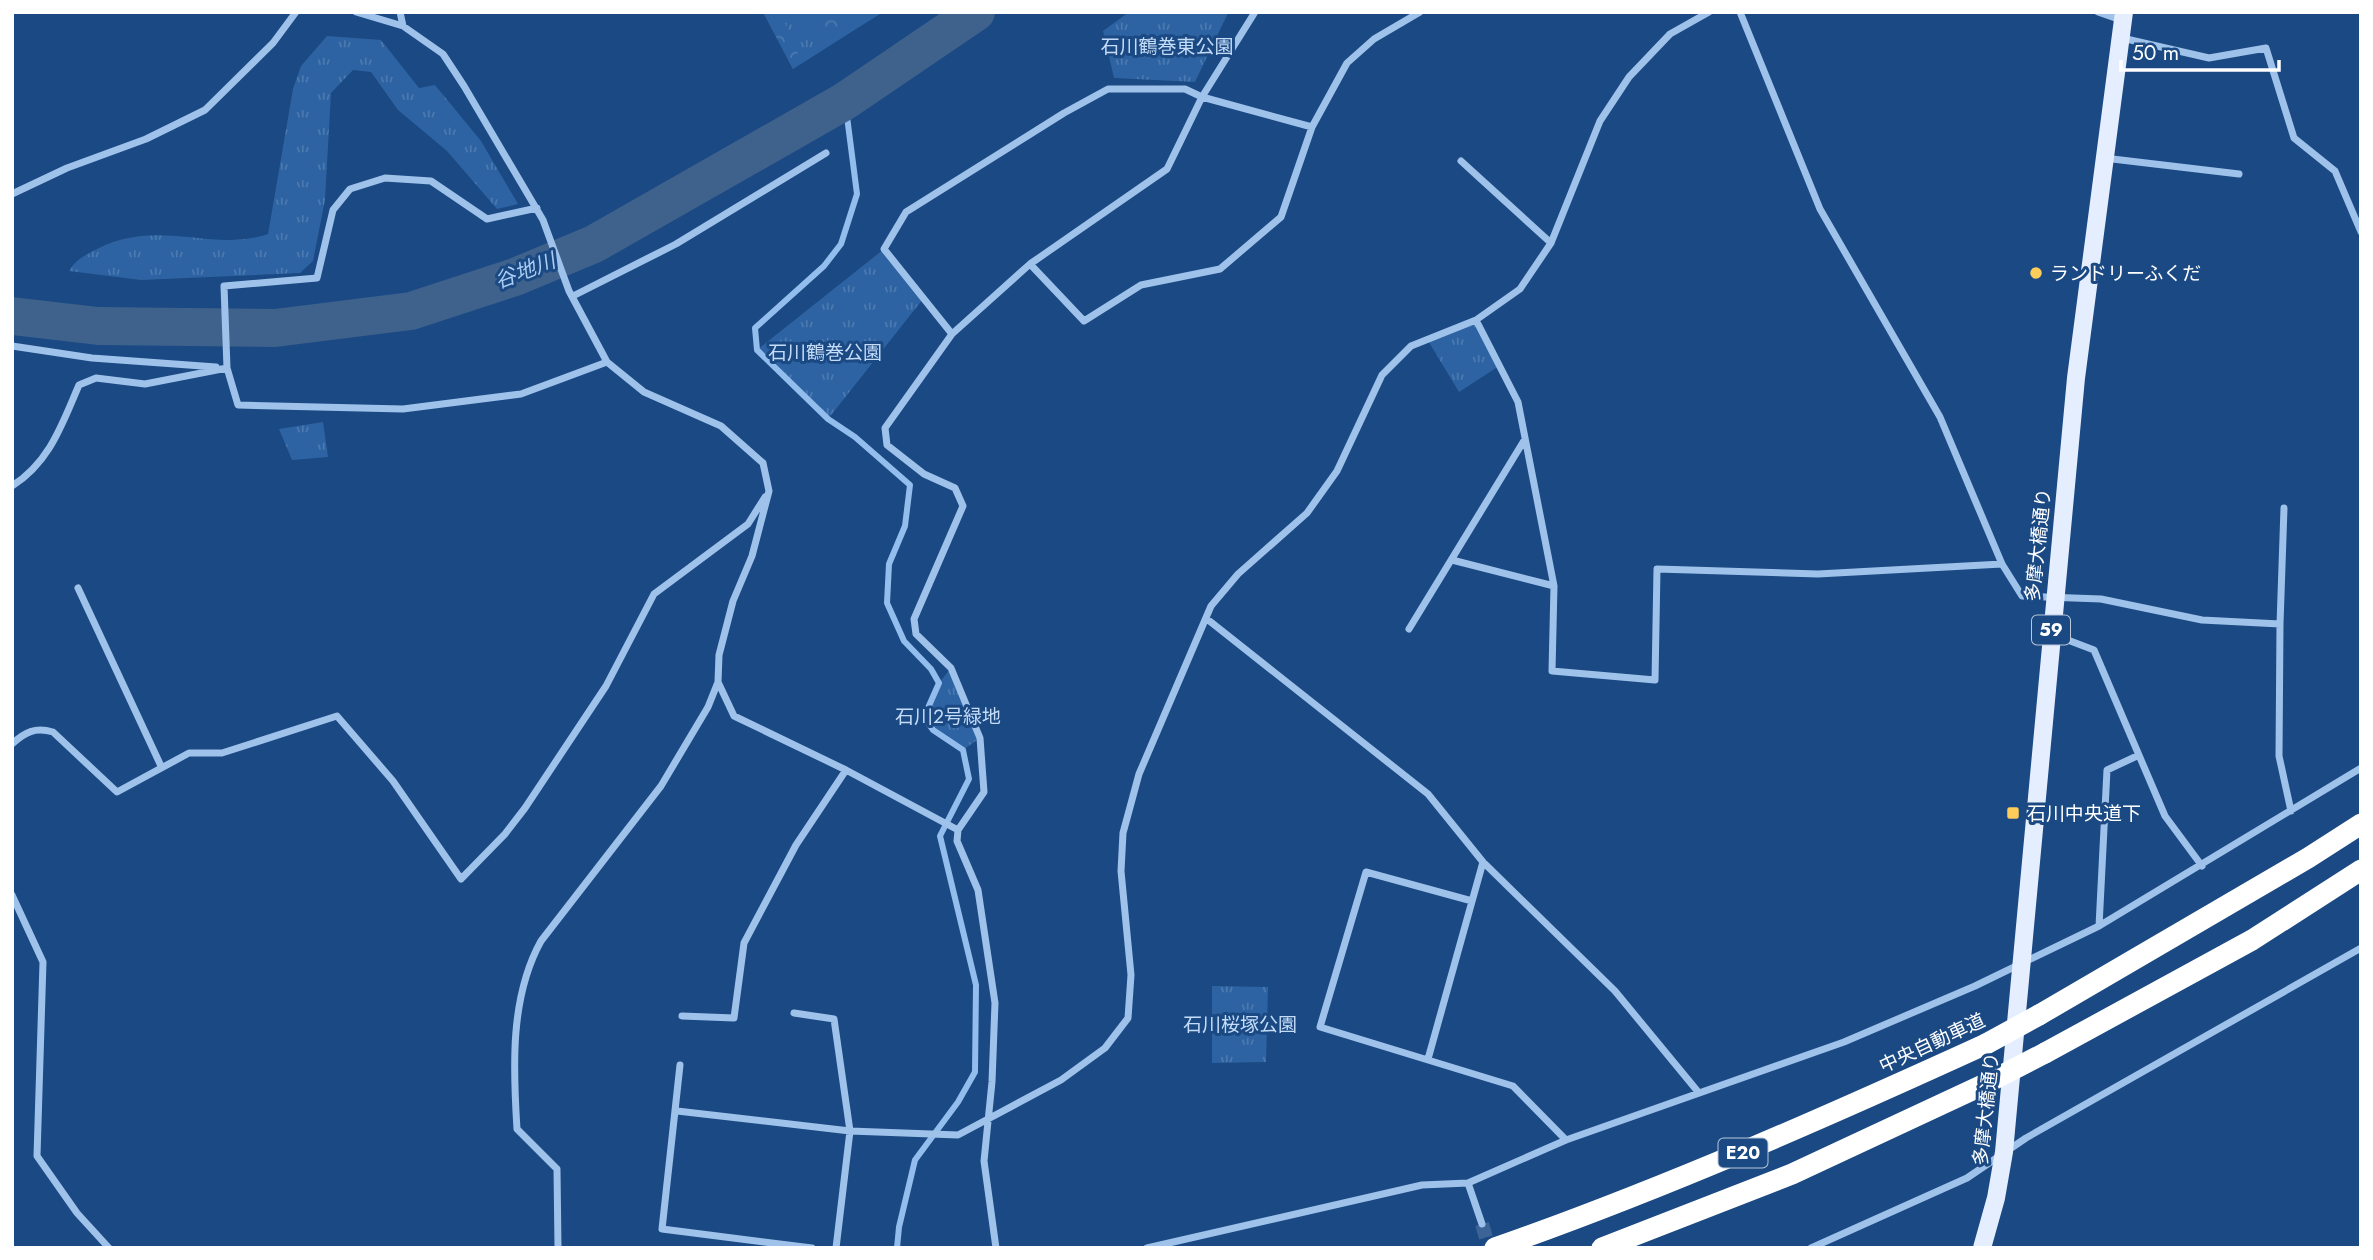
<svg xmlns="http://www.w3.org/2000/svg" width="2373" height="1260" font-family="Jost,'Noto Sans JP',sans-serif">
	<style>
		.grass { fill: url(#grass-tufts) }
		.forest { fill: url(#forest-crowns) }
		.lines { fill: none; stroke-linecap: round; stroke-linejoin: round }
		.stream { stroke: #92bded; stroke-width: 6 }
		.river { stroke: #3f628d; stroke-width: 38 }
		.secondary-tunnel { stroke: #3c6496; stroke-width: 14; stroke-dasharray: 14 7; stroke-linecap: butt }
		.street { stroke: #9fc2eb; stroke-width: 7 }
		.primary { stroke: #e4eeff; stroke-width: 18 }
		.highway { stroke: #fff; stroke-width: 21 }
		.highway-bridge { stroke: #fff; stroke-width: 21 }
		.poi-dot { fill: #fdcd5b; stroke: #1a4983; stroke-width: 2.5 }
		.labels { text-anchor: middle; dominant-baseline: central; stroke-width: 6; stroke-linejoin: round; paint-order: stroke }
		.shield { fill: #1a4983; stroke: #bac8da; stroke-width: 2 }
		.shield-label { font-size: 18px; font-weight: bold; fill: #fff }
		.park-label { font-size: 19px; fill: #c4dcf8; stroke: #1a4983 }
		.poi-label { font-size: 19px; fill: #fff; stroke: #1a4983; text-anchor: start }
		.street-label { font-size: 19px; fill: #fff; stroke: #1a4983 }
		.water-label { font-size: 21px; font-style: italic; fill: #abccf3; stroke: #1a4983 }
	</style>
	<defs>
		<pattern id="grass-tufts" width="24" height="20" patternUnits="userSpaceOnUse" patternTransform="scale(1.75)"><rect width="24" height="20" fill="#2d63a2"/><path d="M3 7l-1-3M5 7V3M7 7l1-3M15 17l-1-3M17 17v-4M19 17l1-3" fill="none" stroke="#4c7ab0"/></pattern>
		<pattern id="forest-crowns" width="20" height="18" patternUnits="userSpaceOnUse" patternTransform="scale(1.75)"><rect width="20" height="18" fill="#2d63a2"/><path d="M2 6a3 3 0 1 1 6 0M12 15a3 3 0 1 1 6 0" fill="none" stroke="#4c7ab0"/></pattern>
	</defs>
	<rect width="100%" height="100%" fill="#1a4983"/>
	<!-- grass -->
	<path class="grass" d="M763,12H883L793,69Z
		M1129,12H1228V13L1195,82L1114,78L1103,31Z
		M327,36L381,40L419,88L435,85L481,141L518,204L497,209L447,151L398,110L371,72L353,70L331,93L325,200L313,261L300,273L141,280L69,271C76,259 87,254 99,248C160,218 213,253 268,234L293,89L301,66Z
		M884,249L923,299L828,419L757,350Z
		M1476,320L1499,366L1459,392L1427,339Z
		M323,422L328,457L292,460L279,429Z
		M951,668L980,738L963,750L933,730L924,717L939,683Z
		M1212,986L1268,987L1266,1062L1212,1063Z"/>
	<!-- forest -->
	<path class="forest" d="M763,12H780L801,60L793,69Z
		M808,12H872L825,42Z"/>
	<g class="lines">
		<!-- stream -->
		<path class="stream" d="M845,101L857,194L841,244L824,266L755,328L757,350L828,419L855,437L910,485L905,526L889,564L887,603L904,641L931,669L939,683L924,717L933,730L963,750L969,779L940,836L976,985L975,1072L958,1102L915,1160L899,1227L897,1248"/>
		<!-- river -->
		<path class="river" d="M12,316L98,326L275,328L411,311L515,277L594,244L845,101L976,12"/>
		<!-- secondary-tunnel -->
		<path class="secondary-tunnel" d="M1482,1224L1489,1248"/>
		<!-- street -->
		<path class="street" d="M356,12L403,26
			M400,12L403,26L443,54L464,86L543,220L569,291L607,362L644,392L721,426L763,463L769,491L752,556L733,601L719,655L718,682L708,707L661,786L541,941C510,997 513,1067 517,1129L557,1169L558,1248
			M1740,12L1820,209L1940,417L2002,564L2022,596L2101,599L2202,620L2280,624L2279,756L2291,811
			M2098,12L2121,20
			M2122,38L2209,58L2266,48L2294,138L2335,171L2361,232
			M2104,158L2239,174
			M1461,161L1551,243
			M12,194L67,168L146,139L205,110L273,43L296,12
			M537,208L487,219L431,181L385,178L350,189L333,210L317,278L224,286L227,368L238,405L403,409L521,394L607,362
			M1030,264L1084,321L1141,285L1220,269L1281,217L1312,127L1347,63L1374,39L1420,12
			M573,296L676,244L826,153
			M1476,320L1518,402L1554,586L1552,671L1655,680L1657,569L1818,574L2002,564
			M952,334L884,249L906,212L1064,113L1108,89H1185L1202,97L1312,127
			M12,346L92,358L216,367
			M12,486C50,462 62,424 79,385L96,378L145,384L227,368
			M1452,560L1554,586
			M78,588L161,766
			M1207,619L1428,794L1483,862L1615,991L1699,1093
			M2280,624L2284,508
			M1409,629L1525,439
			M2052,634L2094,650L2165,816L2202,866
			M718,682L734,716L846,770L958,830
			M12,744C25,732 35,727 53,732L117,792L189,753H222L337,716L393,781L461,879L505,834L525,808L606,686L654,594L748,524L765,497
			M12,895L43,962L37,1156L77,1213L109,1248
			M1472,901L1366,872L1320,1027L1513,1086L1566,1140
			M2099,926L2107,770L2137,756
			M794,1013L834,1019L850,1131L836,1248
			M682,1016L734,1018L744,943L796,845L846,770
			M1428,1059L1483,862
			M680,1065L662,1229L812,1248
			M677,1111L850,1131L958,1135L1061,1080L1105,1048L1128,1018L1131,975L1121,871L1123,833L1139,774L1211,606L1238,574L1307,513L1337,471L1382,375L1411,346L1476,320L1520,289L1551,243L1600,121L1629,77L1670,34L1709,12
			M1468,1183L1482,1224
			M996,1248L984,1161L992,1082L995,1003L978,890L957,841L958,830L984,792L980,738L951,668L916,634L914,619L963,506L955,488L924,474L887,445L885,428L952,334L1030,264L1167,169L1202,97L1255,12
			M1147,1248L1422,1185L1468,1183L1566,1140L1844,1042L1975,986L2099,926L2361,768
			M1811,1248L1967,1178L2026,1138L2361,948"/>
		<!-- primary -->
		<path class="primary" d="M1982,1248L1996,1198L2004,1152L2076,378L2124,12"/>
		<!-- highway -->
		<path class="highway" d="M2039,1015L2308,858L2361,824
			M2045,1053L2252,940L2361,870
			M1495,1248C1663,1189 1824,1118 1986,1044
			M1602,1248L1792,1174L1985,1084"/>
		<!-- highway-bridge -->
		<path class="highway-bridge" d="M1986,1044L2039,1015
			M1985,1084L2045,1053"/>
	</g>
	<!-- markers -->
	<g class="poi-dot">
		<circle cx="2036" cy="273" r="7"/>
		<rect x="2006" y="806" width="14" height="14" rx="3.5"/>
	</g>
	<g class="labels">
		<!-- shield labels -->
		<g class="shield">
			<rect x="2032" y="615.5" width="38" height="29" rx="5"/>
			<rect x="1718.5" y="1138.5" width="49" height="29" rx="5"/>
		</g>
		<g class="shield-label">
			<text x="2051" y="630">59</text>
			<text x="1743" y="1153">E20</text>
		</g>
		<!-- park labels -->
		<g class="park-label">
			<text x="1167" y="46">石川鶴巻東公園</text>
			<text x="825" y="352">石川鶴巻公園</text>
			<text x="948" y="716">石川２号緑地</text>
			<text x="1240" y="1024">石川桜塚公園</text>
		</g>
		<!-- poi labels -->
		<g class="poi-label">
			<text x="2050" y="273">ランドリーふくだ</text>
			<text x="2027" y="813">石川中央道下</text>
		</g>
		<!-- street labels -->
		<g class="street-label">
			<text transform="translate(2038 545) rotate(-84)">多摩大橋通り</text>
			<text transform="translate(1932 1043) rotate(-25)">中央自動車道</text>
			<text transform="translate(1986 1109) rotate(-84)">多摩大橋通り</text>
		</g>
		<!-- water labels -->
		<g class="water-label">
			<text transform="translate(525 271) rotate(-21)">谷地川</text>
		</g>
	</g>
	<!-- border -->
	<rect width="2373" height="1260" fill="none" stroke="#ffffff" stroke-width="28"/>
	<!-- scale -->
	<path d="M2121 60v10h158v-10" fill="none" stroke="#ffffff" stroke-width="3.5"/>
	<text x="2132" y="60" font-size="21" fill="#ffffff" stroke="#1a4983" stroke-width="5" paint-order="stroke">50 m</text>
</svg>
